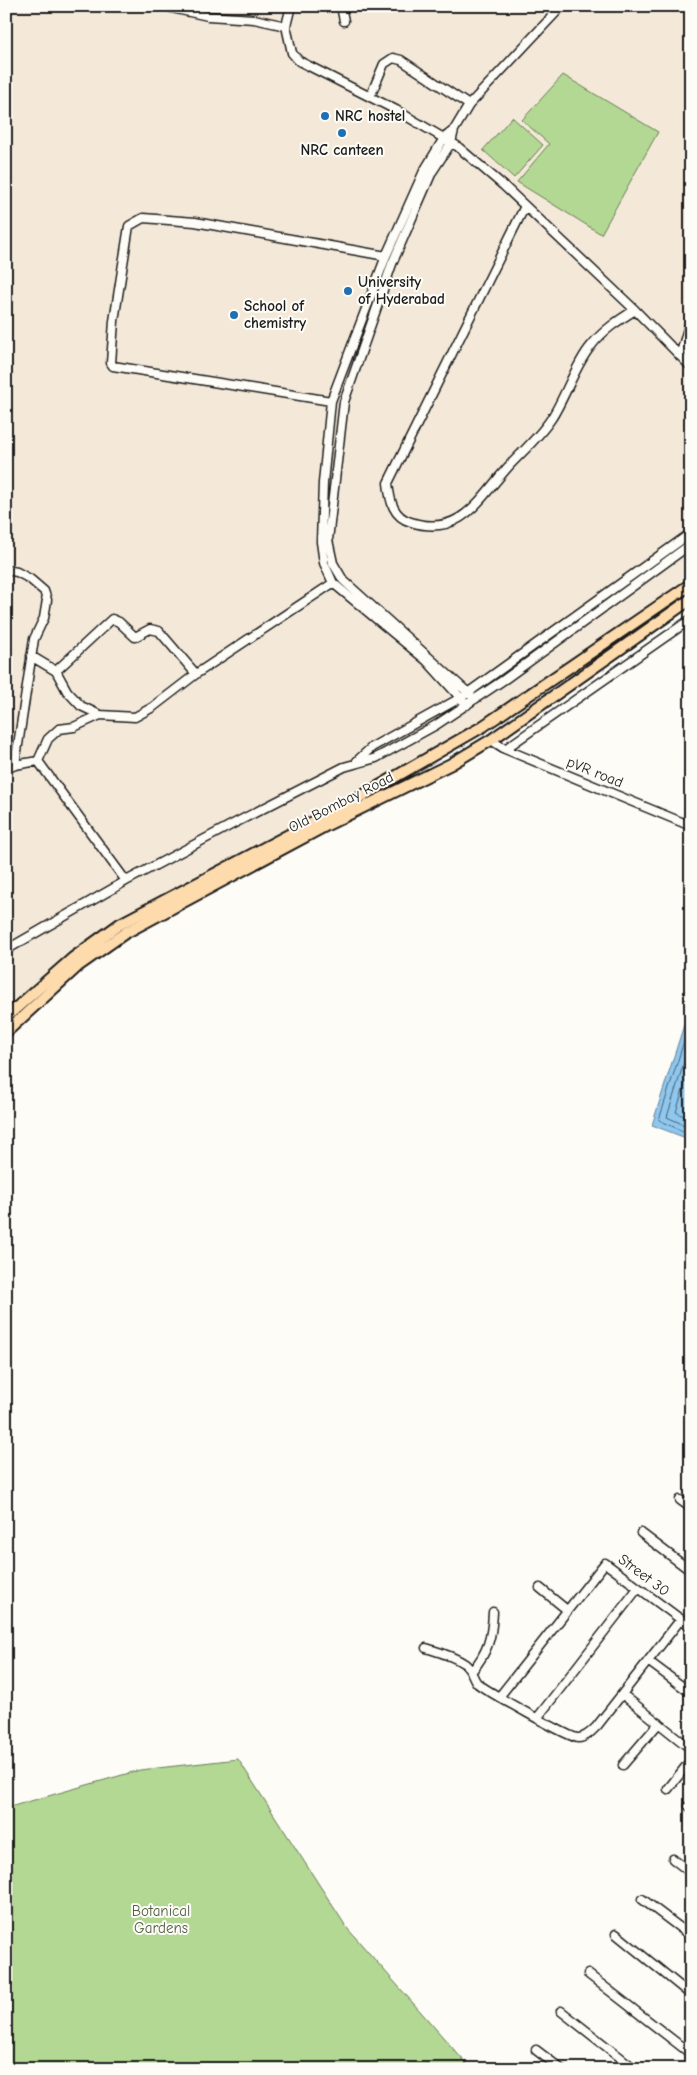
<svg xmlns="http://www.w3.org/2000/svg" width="697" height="2075" font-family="'Comic Neue',sans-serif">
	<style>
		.built { fill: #f4e9d8 }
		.green { fill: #b3d893; stroke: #687a58 }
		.water { fill: #8fc7ee; stroke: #61839a }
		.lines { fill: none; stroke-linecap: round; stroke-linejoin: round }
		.shore { stroke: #4a6070; stroke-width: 1 }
		.minor-casing { stroke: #1c1c1c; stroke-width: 11 }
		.major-casing { stroke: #1c1c1c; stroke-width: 14 }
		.minor { stroke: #fdfcf7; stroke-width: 8 }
		.major { stroke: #fedbac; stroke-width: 10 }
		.poi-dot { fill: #1f6fb2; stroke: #fdfcf7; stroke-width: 2 }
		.labels { text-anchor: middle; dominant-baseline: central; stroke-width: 4; stroke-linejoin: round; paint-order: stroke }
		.poi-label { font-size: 15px; font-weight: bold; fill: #1c1c1c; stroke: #fdfcf7; text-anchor: start }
		.street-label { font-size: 15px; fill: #1c1c1c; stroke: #fdfcf7 }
		.park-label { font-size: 15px; fill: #515e46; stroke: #fdfcf7 }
	</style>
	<rect width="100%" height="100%" fill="#fdfcf7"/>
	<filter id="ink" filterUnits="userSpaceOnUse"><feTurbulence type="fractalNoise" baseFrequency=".02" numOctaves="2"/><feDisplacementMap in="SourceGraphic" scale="10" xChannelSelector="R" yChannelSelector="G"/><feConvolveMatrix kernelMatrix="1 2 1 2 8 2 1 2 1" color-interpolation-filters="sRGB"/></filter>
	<g filter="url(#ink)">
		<!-- built -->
		<path class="built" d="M6,6H691V576L455,737L120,924L6,1021Z"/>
		<!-- green -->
		<path class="green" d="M563,75L658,132L601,234L517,182L549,144L522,120Z
			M512,117L543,145L514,178L483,150Z
			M238,1759L347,1928L471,2069H6V1808L140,1770Z"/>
		<!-- water -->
		<path class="water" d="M691,1003V1140L652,1125Z"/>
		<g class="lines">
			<!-- shore -->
			<path class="shore" d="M691,1019L659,1120L691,1135
				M691,1040L667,1117L691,1128
				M691,1065L676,1112L691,1120"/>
			<!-- minor casing -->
			<g class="minor-casing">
				<path id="minor" d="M162,6L208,16L254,19L286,26L292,53L299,61L396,110L457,146L504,186L635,310L691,367
					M341,6L344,21
					M286,26L291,6
					M370,97L384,64L393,58L401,60L469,105
					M454,130L469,105L562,6
					M525,206L388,483C390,501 393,517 411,522C461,538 480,498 508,467C523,451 539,437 551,419C565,398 576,363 591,346C603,330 619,320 635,310
					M680,356L691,318
					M331,401L113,366L111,363L114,321L129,226L143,218L195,222L386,256
					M6,570L17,572L30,579L44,591L47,600L44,618L34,639L15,765L6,769
					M31,656L56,671L67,691L81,706L100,715L135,717L153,707L196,674L333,583
					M56,671L112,619L119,622L135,637L150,629L159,631L196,674
					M467,705L427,661L333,583L324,563L321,542L323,483L331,401L386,256L424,171L444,138L454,130L451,143L432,172L392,264L344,402L328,540L333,563L343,580L475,699
					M491,740L505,749L691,826
					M505,749L691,619
					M38,761L126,881
					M357,761L372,747L462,697L691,533
					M15,765L38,761L48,739L59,729L74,727L100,715
					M6,950L126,881L233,824L344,767L376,758L436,725L505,679L691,544
					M680,1500L691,1508
					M641,1533L691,1571
					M540,1588L567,1610
					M426,1648C439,1652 454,1656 465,1664C472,1669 472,1677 477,1683C485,1690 570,1738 578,1738C586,1738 592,1731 597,1726L681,1619
					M648,1661L691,1693
					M472,1671C488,1652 492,1637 493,1612
					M622,1694L691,1749
					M499,1697L605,1563L691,1627
					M538,1717L638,1588
					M623,1765L659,1723
					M668,1789L691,1760
					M689,1806L691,1808
					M673,1859L691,1873
					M642,1899L691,1936
					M616,1934L691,1995
					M588,1974L691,2054
					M561,2011L635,2069
					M536,2050L561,2069"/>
			</g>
			<!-- major casing -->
			<g class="major-casing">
				<path id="major" d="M6,1017L73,958L120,924L355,800L482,727L691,584
					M6,1032L78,966L125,933L325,826L451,764L491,740L691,599"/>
			</g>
			<!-- minor -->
			<use href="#minor" class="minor"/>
			<!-- major -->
			<use href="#major" class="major"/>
		</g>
	</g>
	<!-- markers -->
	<g class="poi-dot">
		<circle cx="325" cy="116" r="5"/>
		<circle cx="342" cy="133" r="5"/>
		<circle cx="348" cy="291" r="5"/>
		<circle cx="234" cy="315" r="5"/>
	</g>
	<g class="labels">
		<!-- poi labels -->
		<g class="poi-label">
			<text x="335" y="116">NRC hostel</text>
			<text x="342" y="150" text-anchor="middle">NRC canteen</text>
			<text x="358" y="282">University<tspan x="358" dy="17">of Hyderabad</tspan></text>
			<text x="244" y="306">School of<tspan x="244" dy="17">chemistry</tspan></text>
		</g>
		<!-- street labels -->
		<g class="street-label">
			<text transform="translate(595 772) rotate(22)">pVR road</text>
			<text transform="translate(341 802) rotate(-27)">Old Bombay Road</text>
			<text transform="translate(644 1575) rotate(37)">Street 30</text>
		</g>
		<!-- park labels -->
		<g class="park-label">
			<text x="161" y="1911">Botanical<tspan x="161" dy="17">Gardens</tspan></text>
		</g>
	</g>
	<!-- margin -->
	<rect width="697" height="2075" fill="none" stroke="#fdfcf7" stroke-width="25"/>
	<rect x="12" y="12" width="672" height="2050" fill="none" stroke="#1c1c1c" stroke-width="2" filter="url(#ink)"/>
</svg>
